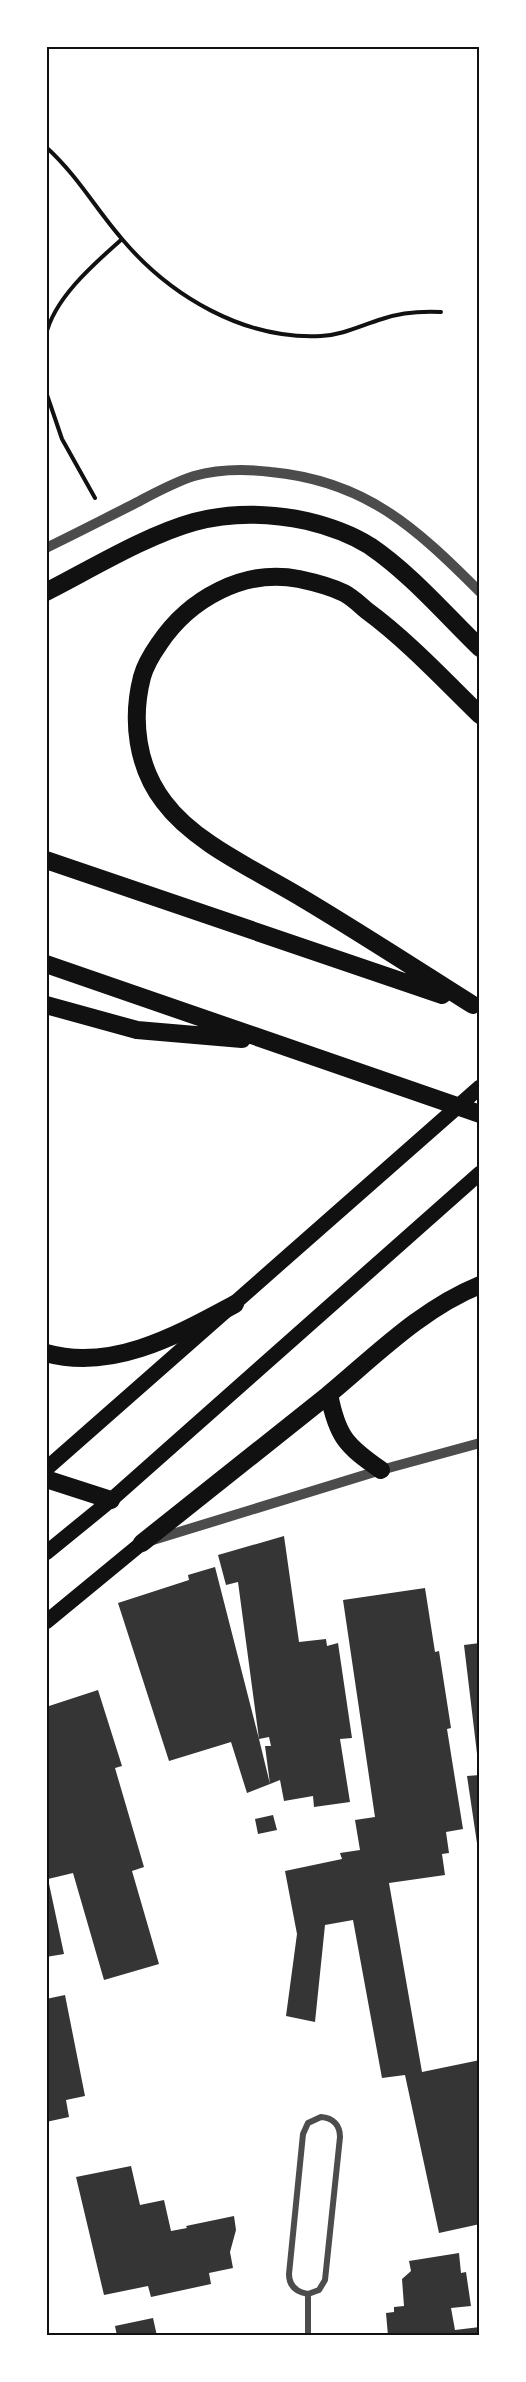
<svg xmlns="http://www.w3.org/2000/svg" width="526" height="2382" font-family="'PT Sans',sans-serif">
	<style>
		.building { fill: #353535 }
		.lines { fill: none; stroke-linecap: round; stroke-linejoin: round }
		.path { stroke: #111; stroke-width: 4 }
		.minor { stroke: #4c4c4c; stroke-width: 6 }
		.tertiary { stroke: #4c4c4c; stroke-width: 10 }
		.primary { stroke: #111; stroke-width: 15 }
		.motorway { stroke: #111; stroke-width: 18 }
		.neatline { fill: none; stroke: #111; stroke-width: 2 }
	</style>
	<rect width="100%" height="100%" fill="#fff"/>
	<!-- building -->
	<path class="building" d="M284,1536L299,1642L326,1639L327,1646L338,1643L352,1738L340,1739L350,1802L314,1807L313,1796L284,1801L280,1780L270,1784L247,1793L231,1742L169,1761L118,1603L189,1580L188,1575L215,1567L259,1739L270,1784L265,1746H271L269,1737L259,1739L238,1582L226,1585L218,1555Z
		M425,1588L435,1652L439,1651L451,1728L447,1729L463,1829L446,1832L449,1853L442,1854L445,1875L389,1883L422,2072L480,2060V2224L439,2233L405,2075L382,2078L353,1920L325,1925L315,2022L286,2016L297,1934L285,1871L342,1859L340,1853L360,1850L355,1820L375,1817L343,1600Z
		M480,1643V1762H478L464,1645Z
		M98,1690L122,1766L115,1768L144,1867L132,1871L159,1964L104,1980L73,1873L48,1879L64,1954L46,1957V1707Z
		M480,1775V1850H478L467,1776Z
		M273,1815L277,1830L258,1834L255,1819Z
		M65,1995L85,2096L66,2100L69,2117L46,2122V1999Z
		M131,2166L140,2205L164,2200L171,2231L187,2228L186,2226L234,2216L236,2230L230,2252L233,2268L209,2273L211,2284L151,2297L148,2286L104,2295L76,2177Z
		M459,2253L461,2273L466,2272L471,2306L451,2308L455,2330L480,2327V2336H388L386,2313L394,2312V2307L404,2306L402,2279L411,2271L409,2261Z
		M153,2318L157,2336H117L115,2326Z"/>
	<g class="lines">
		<!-- path -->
		<path class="path" d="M46,147C78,176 95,208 122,239C170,296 244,340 321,336C343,335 362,325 382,319C402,312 420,311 441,312
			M46,335C54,298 95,263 122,239
			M46,392L62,439L95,498"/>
		<!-- minor -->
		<path class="minor" d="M321,2117C333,2118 340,2125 340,2137L325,2280L319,2290L308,2294C296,2292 289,2286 289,2274L303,2134L308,2123Z
			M308,2294V2336"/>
		<!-- tertiary -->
		<path class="tertiary" d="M46,548C75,534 104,519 132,505C153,494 172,483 194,476C219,469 246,469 271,472C366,481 416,528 480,592
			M153,1540L381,1470L480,1443"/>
		<!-- primary -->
		<path class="primary" d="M46,1469L480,1087
			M46,1553L111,1500L480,1173
			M46,1622L142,1543"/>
		<!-- motorway -->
		<path class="motorway" d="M46,592C91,569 147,535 194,522C231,512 270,513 307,521C328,526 351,534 370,546C411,574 444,613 480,648
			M46,860L442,995
			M46,964L480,1114
			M46,1005L137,1030L242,1039
			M473,1005C416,969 359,932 302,898C258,871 195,844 164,802C137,767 131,720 142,677C145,666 152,654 159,644C189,599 244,568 299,579C313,582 332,587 344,593C352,597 359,604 366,610C408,641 443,679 480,715
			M46,1353C113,1372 179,1334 235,1304
			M329,1394C337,1436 346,1446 381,1470
			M46,1479L111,1500
			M142,1543C204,1494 266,1445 328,1395C376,1355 421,1309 480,1285"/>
	</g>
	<!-- border -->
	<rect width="526" height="2382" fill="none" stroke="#ffffff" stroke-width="96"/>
	<rect x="48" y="48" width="430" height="2286" class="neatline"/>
</svg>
